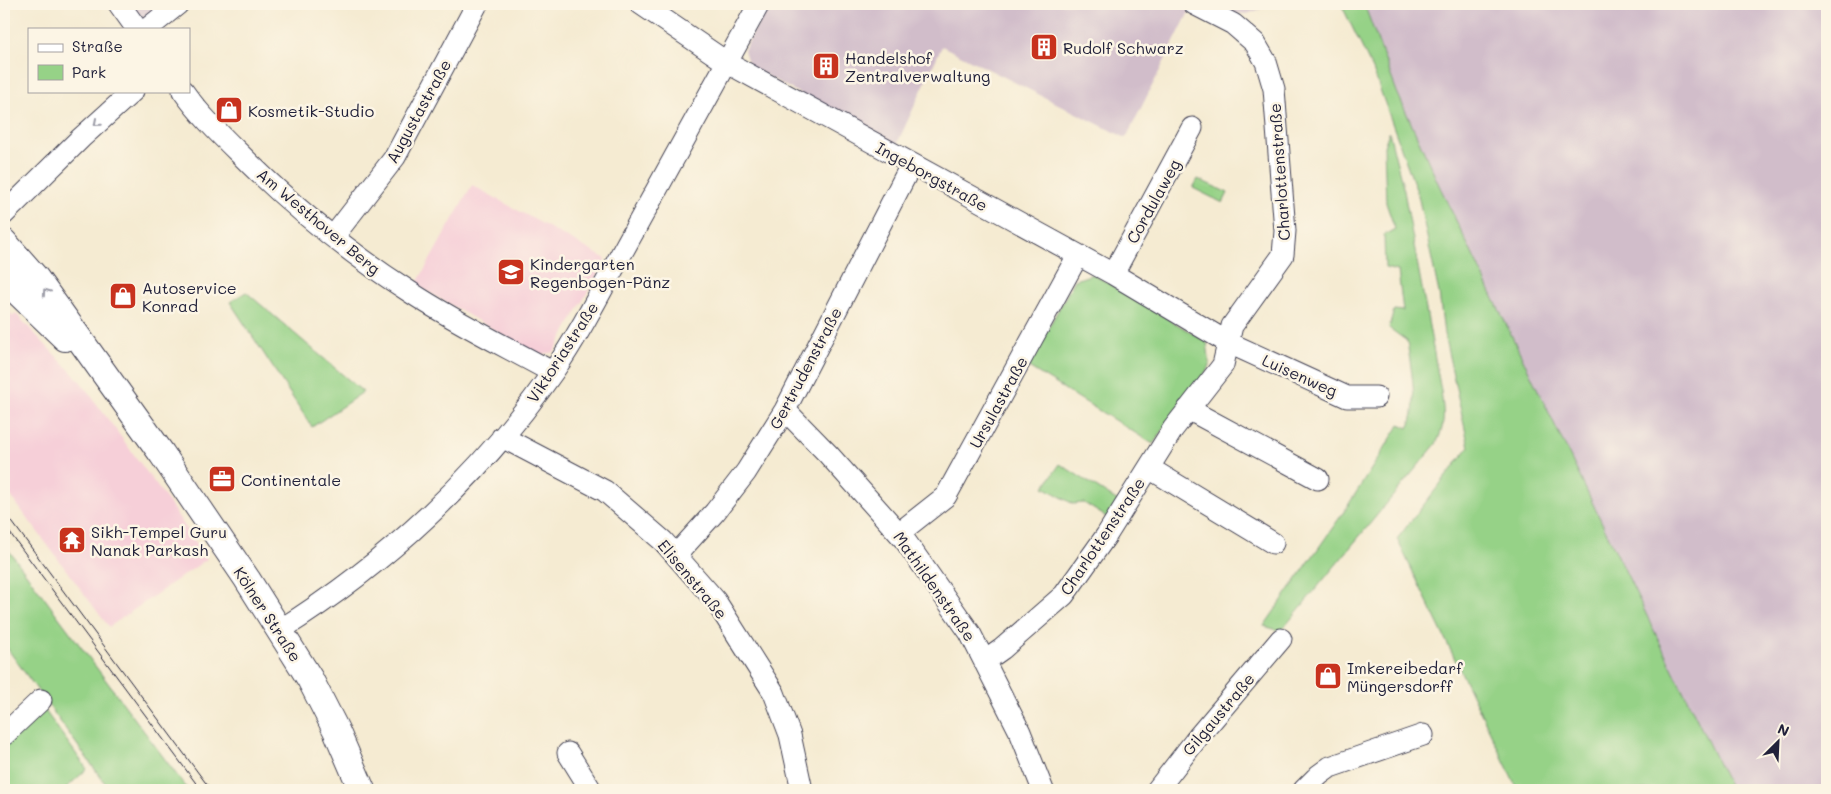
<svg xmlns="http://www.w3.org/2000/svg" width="1831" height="794" font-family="Mali,sans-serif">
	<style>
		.built { fill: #f6cfd8 }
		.industrial { fill: #d1bdca }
		.green { fill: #96d287; stroke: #5c7a61 }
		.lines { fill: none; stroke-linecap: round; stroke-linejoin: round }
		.minor-casing { stroke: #424052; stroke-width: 23 }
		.major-casing { stroke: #424052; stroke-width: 28 }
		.minor { stroke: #fff; stroke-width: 21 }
		.major { stroke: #fff; stroke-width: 26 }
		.tram { stroke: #22223b; stroke-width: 1 }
		.oneway { stroke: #9c9ca7 }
		.labels { text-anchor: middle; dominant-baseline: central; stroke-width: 5; stroke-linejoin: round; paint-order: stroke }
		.poi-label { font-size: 16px; fill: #22223b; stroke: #fcf5e5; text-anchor: start }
		.street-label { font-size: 16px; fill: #22223b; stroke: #fcf5e5 }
	</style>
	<rect width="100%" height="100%" fill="#fcf5e5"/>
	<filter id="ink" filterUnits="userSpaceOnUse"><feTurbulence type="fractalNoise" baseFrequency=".02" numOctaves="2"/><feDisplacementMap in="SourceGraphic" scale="10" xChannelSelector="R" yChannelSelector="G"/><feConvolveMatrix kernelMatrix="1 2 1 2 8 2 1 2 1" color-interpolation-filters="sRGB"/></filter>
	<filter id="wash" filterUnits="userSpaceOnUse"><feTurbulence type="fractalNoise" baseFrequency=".0096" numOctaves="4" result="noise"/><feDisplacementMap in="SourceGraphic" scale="20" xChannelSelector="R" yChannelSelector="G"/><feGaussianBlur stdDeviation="1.12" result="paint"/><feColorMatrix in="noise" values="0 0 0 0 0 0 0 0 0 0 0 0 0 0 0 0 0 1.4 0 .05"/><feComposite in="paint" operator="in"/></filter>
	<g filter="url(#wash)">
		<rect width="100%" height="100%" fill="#f5ebd2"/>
		<!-- built -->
		<path class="built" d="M472,185L606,259L554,352L538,355L416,285Z
			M4,306L13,316L16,314L80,381L165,497L207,559L109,627L4,487Z"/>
		<!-- industrial -->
		<path class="industrial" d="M112,4H165L132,29Z
			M769,4H1273L1247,14L1190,10L1126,138L942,46L896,146L749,66L744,50Z
			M1364,4H1827V790H1731L1438,183L1397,92Z"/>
		<!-- green -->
		<path class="green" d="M1341,4H1364L1397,92L1438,183L1731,790H1518L1397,539L1469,447L1444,334L1439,293L1418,195L1373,70Z
			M1389,132L1404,191L1441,391C1444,414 1446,423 1436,444L1281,631L1264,626L1345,510L1400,424L1408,428C1420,409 1410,364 1407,341L1389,328L1394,310L1403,311L1398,271L1385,268L1384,235L1395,229L1386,203L1384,146Z
			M1198,179L1228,193L1223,203L1193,188Z
			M1093,274L1207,342L1210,366L1153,444L1027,366L1075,280Z
			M246,292L363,392L312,427L230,302Z
			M1060,464L1121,503L1111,520L1084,503L1073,504L1044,487Z
			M4,544L188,790H110L4,644Z
			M43,708L87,769L64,790H4V739Z"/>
	</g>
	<g filter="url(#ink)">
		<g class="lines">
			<!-- minor casing -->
			<g class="minor-casing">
				<path id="minor" d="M119,4L137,29
					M641,4L726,62L1113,274L1227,342L1347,397H1376
					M147,29L178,4
					M183,91C202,118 227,141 250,164C298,211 352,255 410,292C455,322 505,346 552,372
					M4,214L81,138L133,91
					M333,237L395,157L477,4
					M1113,274L1192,128
					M1188,409L1318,479
					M785,410L828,454L904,539L970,633L1020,732L1043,790
					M502,437L605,491L663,541L715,600L774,693L790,735L802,790
					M1149,468L1273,543
					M899,533L946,496L1078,255
					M676,555L715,512L746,472L785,410L911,165
					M280,630C386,564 481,475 553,372C584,327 608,277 635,229C676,154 717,79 759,4
					M985,661L1002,649L1064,595L1106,536L1173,429L1223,365L1232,326L1283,255L1285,231L1274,89L1266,62L1255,43L1233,24L1194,4
					M4,735L41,700
					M568,753L591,790
					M1157,790L1198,737L1281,639
					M1304,790L1319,775L1330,767L1423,735"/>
			</g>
			<!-- major casing -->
			<g class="major-casing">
				<path id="major" d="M4,242L35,277L162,454L247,579L310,679L336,730L362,790
					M4,279L65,338"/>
			</g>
			<!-- minor -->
			<use href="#minor" class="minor"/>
			<!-- major -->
			<use href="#major" class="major"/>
			<!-- tram -->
			<path class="tram" d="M4,511L211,790
				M4,525L201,790"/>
		</g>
		<!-- one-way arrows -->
		<defs><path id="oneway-chevron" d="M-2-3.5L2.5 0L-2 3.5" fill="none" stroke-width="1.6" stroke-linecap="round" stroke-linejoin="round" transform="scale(1.25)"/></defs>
		<g class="oneway">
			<use href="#oneway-chevron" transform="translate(97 123) rotate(139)"/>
			<use href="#oneway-chevron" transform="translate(46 292) rotate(-125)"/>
		</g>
	</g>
	<!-- icons -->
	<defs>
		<g id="building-square" transform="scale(1.4375)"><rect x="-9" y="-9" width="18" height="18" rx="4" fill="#c8321e" stroke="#fcf5e5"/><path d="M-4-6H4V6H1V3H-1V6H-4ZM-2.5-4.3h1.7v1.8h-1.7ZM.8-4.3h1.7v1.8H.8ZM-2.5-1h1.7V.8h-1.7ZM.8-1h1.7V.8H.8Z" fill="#fff"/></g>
		<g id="shop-square" transform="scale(1.4375)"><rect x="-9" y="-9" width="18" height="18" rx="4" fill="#c8321e" stroke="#fcf5e5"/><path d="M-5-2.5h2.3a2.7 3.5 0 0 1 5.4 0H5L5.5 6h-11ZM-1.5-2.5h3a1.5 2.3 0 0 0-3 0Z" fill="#fff"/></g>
		<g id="school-square" transform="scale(1.4375)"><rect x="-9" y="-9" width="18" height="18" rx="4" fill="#c8321e" stroke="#fcf5e5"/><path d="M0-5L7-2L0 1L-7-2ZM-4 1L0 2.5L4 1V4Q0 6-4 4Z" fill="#fff"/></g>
		<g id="office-square" transform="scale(1.4375)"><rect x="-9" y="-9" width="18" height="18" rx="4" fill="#c8321e" stroke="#fcf5e5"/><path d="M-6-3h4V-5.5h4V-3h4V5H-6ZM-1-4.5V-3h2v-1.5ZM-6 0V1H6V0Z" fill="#fff"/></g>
		<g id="temple-square" transform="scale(1.4375)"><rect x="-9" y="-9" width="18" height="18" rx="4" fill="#c8321e" stroke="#fcf5e5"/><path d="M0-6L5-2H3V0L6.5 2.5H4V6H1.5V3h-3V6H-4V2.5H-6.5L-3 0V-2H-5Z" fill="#fff"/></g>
	</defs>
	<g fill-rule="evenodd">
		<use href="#building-square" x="1044" y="47"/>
		<use href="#building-square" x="826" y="66"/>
		<use href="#shop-square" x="229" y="110"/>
		<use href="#school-square" x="511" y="272"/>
		<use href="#shop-square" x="123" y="296"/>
		<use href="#office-square" x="222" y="479"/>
		<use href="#temple-square" x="72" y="540"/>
		<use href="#shop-square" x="1328" y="676"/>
	</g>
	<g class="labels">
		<!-- poi labels -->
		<g class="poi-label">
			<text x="1063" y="47">Rudolf Schwarz</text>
			<text x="845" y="57">Handelshof<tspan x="845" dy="18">Zentralverwaltung</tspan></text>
			<text x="248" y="110">Kosmetik-Studio</text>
			<text x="530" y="263">Kindergarten<tspan x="530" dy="18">Regenbogen-Pänz</tspan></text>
			<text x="142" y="287">Autoservice<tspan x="142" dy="18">Konrad</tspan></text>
			<text x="241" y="479">Continentale</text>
			<text x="91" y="531">Sikh-Tempel Guru<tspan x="91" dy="18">Nanak Parkash</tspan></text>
			<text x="1347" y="667">Imkereibedarf<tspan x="1347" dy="18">Müngersdorff</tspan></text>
		</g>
		<!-- street labels -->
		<g class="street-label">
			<text transform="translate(418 111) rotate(-61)">Augustastraße</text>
			<text transform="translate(1279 172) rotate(-94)">Charlottenstraße</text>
			<text transform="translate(932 176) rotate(29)">Ingeborgstraße</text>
			<text transform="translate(1153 201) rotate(-61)">Cordulaweg</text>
			<text transform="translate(319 221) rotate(40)">Am Westhover Berg</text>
			<text transform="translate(562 352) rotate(-57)">Viktoriastraße</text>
			<text transform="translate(805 368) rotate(-62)">Gertrudenstraße</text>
			<text transform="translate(1300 375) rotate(24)">Luisenweg</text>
			<text transform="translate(998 402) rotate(-61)">Ursulastraße</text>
			<text transform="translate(1102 536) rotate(-56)">Charlottenstraße</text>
			<text transform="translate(693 579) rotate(50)">Elisenstraße</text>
			<text transform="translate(935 586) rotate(55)">Mathildenstraße</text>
			<text transform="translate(268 614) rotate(57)">Kölner Straße</text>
			<text transform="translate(1218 714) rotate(-50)">Gilgaustraße</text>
		</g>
	</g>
	<!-- margin -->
	<rect width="1831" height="794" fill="none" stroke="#fcf5e5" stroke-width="20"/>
	<!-- legend -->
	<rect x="28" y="28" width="162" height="65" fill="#fcf5e5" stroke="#a5a1a1"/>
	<rect x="38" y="44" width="25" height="8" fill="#ffffff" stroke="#a5a1a1"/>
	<text x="72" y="52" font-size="15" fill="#22223b">Straße</text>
	<rect x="38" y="65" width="25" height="15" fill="#96d287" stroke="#a5a1a1"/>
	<text x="72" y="78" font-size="15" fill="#22223b">Park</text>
	<!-- north arrow -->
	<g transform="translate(1778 742) rotate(24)" stroke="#fcf5e5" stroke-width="4" paint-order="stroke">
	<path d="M0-4L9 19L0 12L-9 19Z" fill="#22223b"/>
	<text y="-8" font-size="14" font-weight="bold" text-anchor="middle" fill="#22223b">N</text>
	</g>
</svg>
